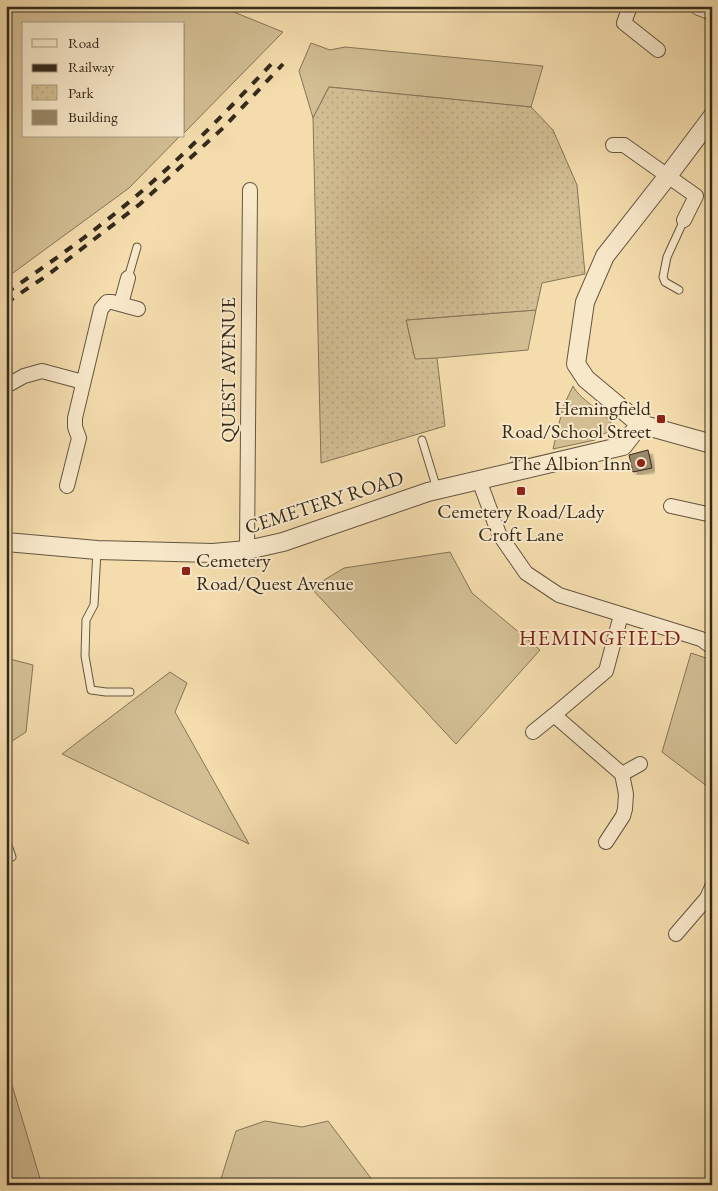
<svg xmlns="http://www.w3.org/2000/svg" width="718" height="1191" font-family="'EB Garamond',serif">
	<style>
		.green { fill: #d3be94; stroke: #847458 }
		.park { fill: url(#park-dots); stroke: #847458 }
		.building { fill: #988767; stroke: #342a1c; filter: url(#shadow) }
		.lines { fill: none; stroke-linecap: round; stroke-linejoin: round }
		.service-casing { stroke: #645640; stroke-width: 9 }
		.minor-casing { stroke: #645640; stroke-width: 16 }
		.tertiary-casing { stroke: #645640; stroke-width: 20 }
		.service { stroke: #f8e8ca; stroke-width: 7 }
		.minor { stroke: #f8e8ca; stroke-width: 14 }
		.tertiary { stroke: #f8e8ca; stroke-width: 18 }
		.rail { stroke: #342a1c; stroke-width: 4; stroke-dasharray: 9 9; stroke-linecap: butt }
		.poi-dot { fill: #8f2418; stroke: #f8e8ca; stroke-width: 2 }
		.labels { text-anchor: middle; dominant-baseline: central; stroke-width: 4; stroke-linejoin: round; paint-order: stroke }
		.street-label { font-size: 20px; fill: #342a1c; stroke: #f8e8ca }
		.poi-label { font-size: 20px; fill: #342a1c; stroke: #f8e8ca; text-anchor: end }
		.quarter-label { font-size: 22px; letter-spacing: 1px; fill: #7a1f14; stroke: #f8e8ca }
	</style>
	<defs>
		<pattern id="park-dots" width="8" height="8" patternUnits="userSpaceOnUse" patternTransform="scale(1.25)"><rect width="8" height="8" fill="#d3be94"/><path d="M2 2h.1M6 6h.1" fill="none" stroke="#b6a37f" stroke-width="1.8" stroke-linecap="round"/></pattern>
		<filter id="shadow"><feDropShadow dx="4" dy="4" stdDeviation="1" flood-color="#0004"/></filter>
	</defs>
	<rect width="100%" height="100%" fill="#f4dcad"/>
	<filter id="stains"><feTurbulence type="fractalNoise" baseFrequency=".004" numOctaves="4"/><feColorMatrix values="0 0 0 0 .2 0 0 0 0 .09 0 0 0 0 .02 0 0 0 .5 -.17"/></filter>
	<radialGradient id="worn" r=".72"><stop offset=".6" stop-color="#630" stop-opacity="0"/><stop offset="1" stop-color="#630" stop-opacity=".3"/></radialGradient>
	<!-- green -->
	<path class="green" d="M12,6H219L283,32L184,133V24H24V136H180L129,188L6,278V94H8Z
		M311,43L330,50L345,47L543,66L531,107L329,87L313,118L299,71Z
		M536,310L528,350L415,360L406,320Z
		M573,386C581,402 611,415 615,430L613,432L595,435V440L553,449L563,407Z
		M450,552L472,593L540,650L456,744L311,588L344,568Z
		M691,653L712,660V790L662,752Z
		M6,658L33,665L26,732L6,745Z
		M170,672L187,683L175,712L249,844L62,754Z
		M6,1065L42,1185H6Z
		M265,1121L302,1127L328,1121L376,1185H211L221,1179L236,1131Z"/>
	<!-- park -->
	<path class="park" d="M329,87L531,107L553,130L577,185L585,274L542,283L536,310L406,320L415,359L437,358L445,426L321,463L313,118Z"/>
	<!-- building -->
	<path class="building" d="M648,450L652,468L633,472L629,455Z"/>
	<g class="lines">
		<!-- service casing -->
		<g class="service-casing">
			<path id="service" d="M128,278L137,247
				M679,290L665,282L663,277L667,257L684,220
				M422,440L437,489
				M97,551L94,605L86,620L85,656L91,690L106,692H130
				M6,839L12,857"/>
		</g>
		<!-- minor casing -->
		<g class="minor-casing">
			<path id="minor" d="M630,6L624,23L658,50
				M613,145H624L696,196L684,220
				M121,304L128,278
				M6,386L24,376L42,371L83,382
				M479,480L499,534L526,573L559,595L701,639L712,647
				M67,486L79,438L75,427V418L101,309L107,302H112L138,309
				M671,506L712,515
				M247,550L250,190
				M533,732L554,715
				M622,774L640,764
				M606,842L623,816L625,809L626,794L622,774L554,715L606,671L621,615
				M676,934L707,898L712,887"/>
		</g>
		<!-- tertiary casing -->
		<g class="tertiary-casing">
			<path id="tertiary" d="M699,6L712,11
				M712,117L667,177L605,256L585,302L576,364L586,379L640,424L712,444
				M6,542L97,550L213,553L247,550L283,542L428,492L623,446L640,424"/>
		</g>
		<!-- service -->
		<use href="#service" class="service"/>
		<!-- minor -->
		<use href="#minor" class="minor"/>
		<!-- tertiary -->
		<use href="#tertiary" class="tertiary"/>
		<!-- rail -->
		<path class="rail" d="M6,293C50,263 94,232 135,197C185,155 231,107 276,59
			M6,303L49,274L140,204L223,128L283,64"/>
	</g>
	<!-- markers -->
	<g class="poi-dot">
		<rect x="656" y="414" width="10" height="10" rx="2.5"/>
		<circle cx="641" cy="463" r="5"/>
		<rect x="516" y="486" width="10" height="10" rx="2.5"/>
		<rect x="181" y="566" width="10" height="10" rx="2.5"/>
	</g>
	<g class="labels">
		<!-- street labels -->
		<g class="street-label">
			<text transform="translate(228 370) rotate(-90)">QUEST AVENUE</text>
			<text transform="translate(324 502) rotate(-18)">CEMETERY ROAD</text>
		</g>
		<!-- poi labels -->
		<g class="poi-label">
			<text x="651" y="408">Hemingfield<tspan x="651" dy="23">Road/School Street</tspan></text>
			<text x="631" y="463">The Albion Inn</text>
			<text x="521" y="511" text-anchor="middle">Cemetery Road/Lady<tspan x="521" dy="23">Croft Lane</tspan></text>
			<text x="196" y="560" text-anchor="start">Cemetery<tspan x="196" dy="23">Road/Quest Avenue</tspan></text>
		</g>
		<!-- quarter labels -->
		<g class="quarter-label">
			<text x="600" y="637">HEMINGFIELD</text>
		</g>
	</g>
	<!-- margin -->
	<rect width="718" height="1191" fill="none" stroke="#f4dcad" stroke-width="25"/>
	<rect x="8" y="8" width="703" height="1176" fill="none" stroke="#342a1c" stroke-width="2.5"/>
	<rect x="12" y="12" width="693" height="1166" fill="none" stroke="#342a1c"/>
	<!-- legend -->
	<rect x="22" y="22" width="162" height="115" fill="#f8e8ca" stroke="#aa9c84"/>
	<rect x="32" y="39" width="25" height="8" fill="#f8e8ca" stroke="#aa9c84"/>
	<text x="68" y="48" font-size="15" fill="#342a1c">Road</text>
	<rect x="32" y="64" width="25" height="8" fill="#342a1c" stroke="#aa9c84"/>
	<text x="68" y="72" font-size="15" fill="#342a1c">Railway</text>
	<rect x="32" y="85" width="25" height="15" fill="url(#park-dots)" stroke="#aa9c84"/>
	<text x="68" y="98" font-size="15" fill="#342a1c">Park</text>
	<rect x="32" y="110" width="25" height="15" fill="#988767" stroke="#aa9c84"/>
	<text x="68" y="122" font-size="15" fill="#342a1c">Building</text>
	<rect width="100%" height="100%" filter="url(#stains)"/>
	<rect width="100%" height="100%" fill="url(#worn)"/>
</svg>
